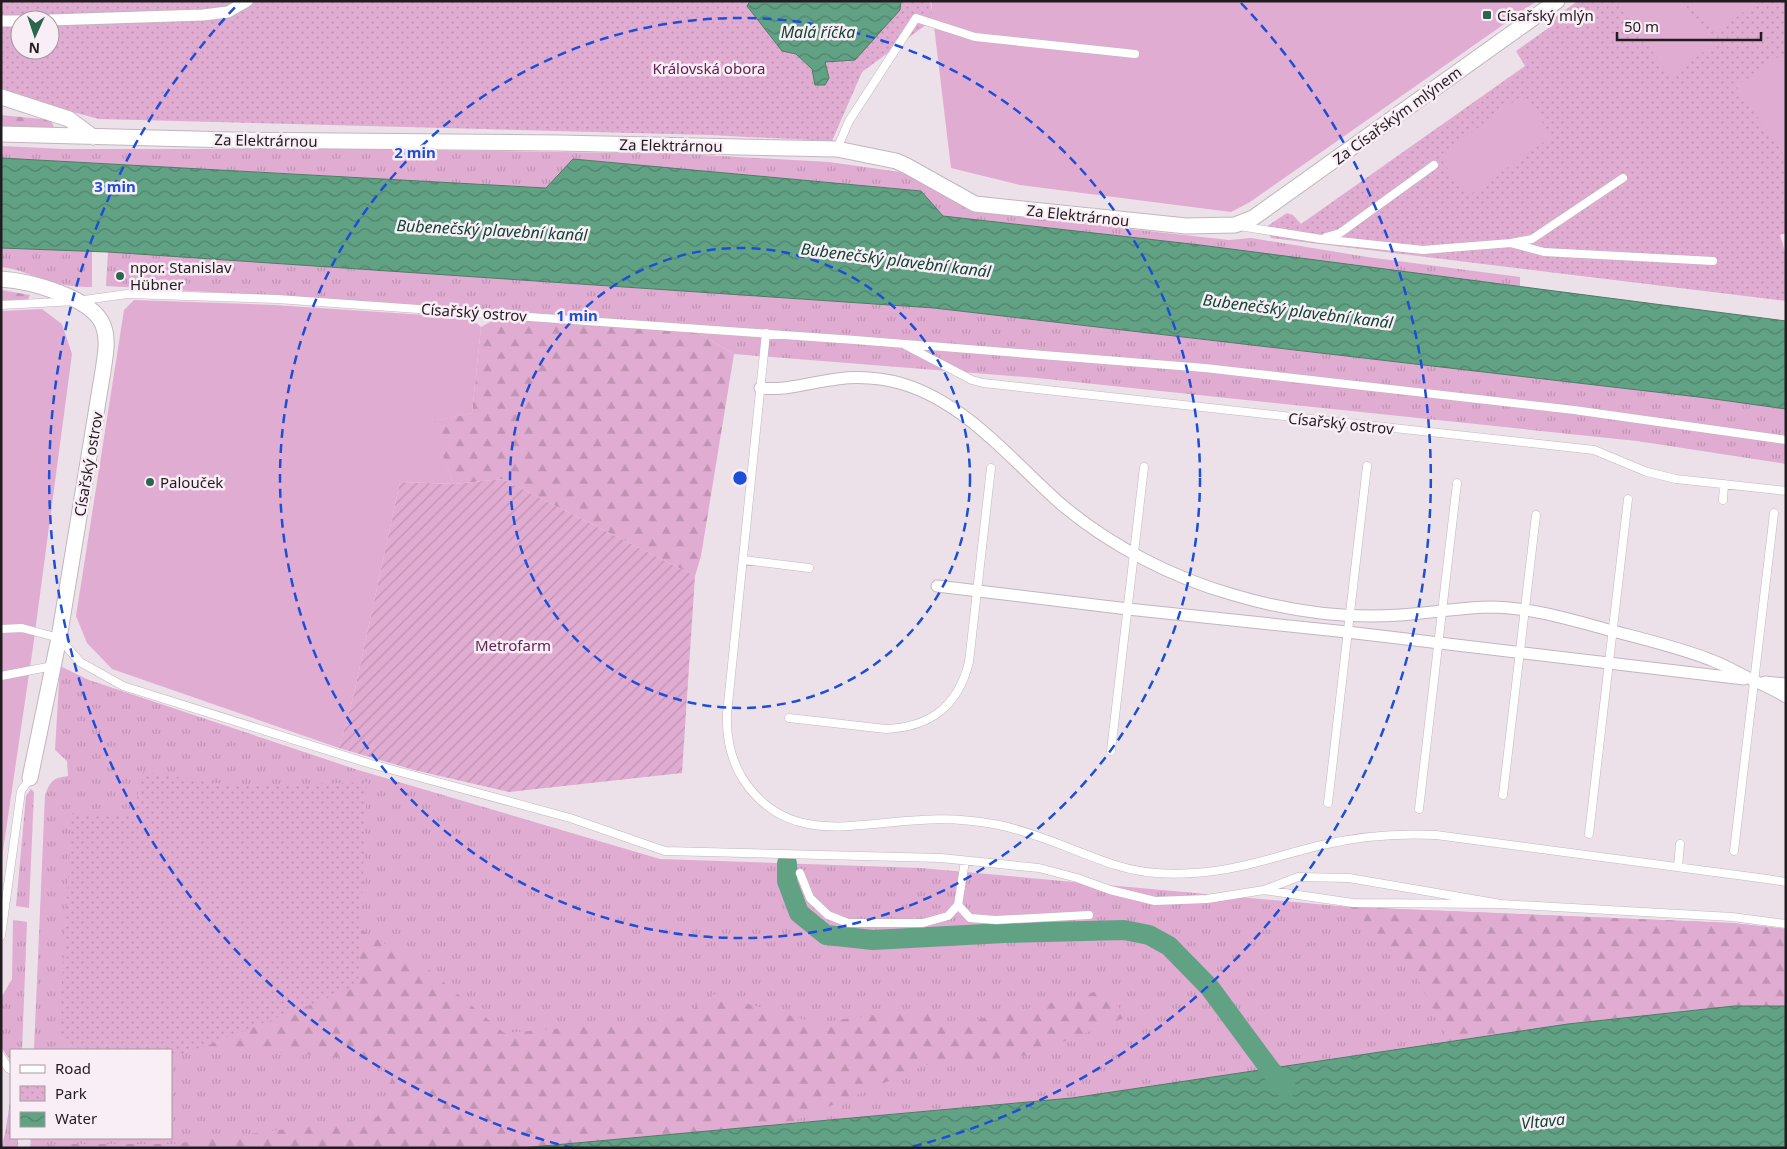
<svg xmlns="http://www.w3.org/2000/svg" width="1787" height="1149" font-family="'Noto Sans',sans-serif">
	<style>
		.grass { fill: url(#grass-tufts) }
		.forest { fill: url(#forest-firs) }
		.park { fill: url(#park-dots); fill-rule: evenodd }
		.garden { fill: url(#garden-furrows) }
		.pitch { fill: #e0acd1 }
		.water { fill: url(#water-waves); stroke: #4e7a66 }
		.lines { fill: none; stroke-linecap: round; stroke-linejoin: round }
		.canal { stroke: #61a285; stroke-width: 20 }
		.service-casing { stroke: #c1b6be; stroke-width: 9 }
		.pedestrian-casing { stroke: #c1b6be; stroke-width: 13 }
		.minor-casing { stroke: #c1b6be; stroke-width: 17 }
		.service { stroke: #fff; stroke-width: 8 }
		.pedestrian { stroke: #fff; stroke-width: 11 }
		.minor { stroke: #fff; stroke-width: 15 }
		.ring { fill: none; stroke: #1d4ed8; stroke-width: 2.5; stroke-dasharray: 9 6 }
		.poi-dot { fill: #2c654e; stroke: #faeef6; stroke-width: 2 }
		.labels { text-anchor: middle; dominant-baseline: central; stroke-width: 5; stroke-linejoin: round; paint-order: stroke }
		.poi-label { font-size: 15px; fill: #201c1f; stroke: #faeef6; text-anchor: start }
		.park-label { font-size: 15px; fill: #622354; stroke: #faeef6 }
		.street-label { font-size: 15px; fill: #201c1f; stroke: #faeef6 }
		.water-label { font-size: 16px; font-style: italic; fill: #0e4531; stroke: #faeef6 }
		.centre { fill: #1d4ed8; stroke: #faeef6; stroke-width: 2.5 }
		.ring-label { font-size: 15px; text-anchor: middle; font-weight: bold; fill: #1d4ed8; stroke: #faeef6; stroke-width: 5; stroke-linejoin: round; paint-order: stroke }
	</style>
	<defs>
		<pattern id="grass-tufts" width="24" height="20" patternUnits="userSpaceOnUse" patternTransform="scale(1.25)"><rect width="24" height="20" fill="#e0acd1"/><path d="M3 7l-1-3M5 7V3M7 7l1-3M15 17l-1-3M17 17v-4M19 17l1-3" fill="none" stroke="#c093b3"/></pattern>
		<pattern id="forest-firs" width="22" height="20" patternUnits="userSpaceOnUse" patternTransform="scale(1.25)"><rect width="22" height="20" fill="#e0acd1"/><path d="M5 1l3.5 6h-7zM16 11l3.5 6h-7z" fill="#c093b3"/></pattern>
		<pattern id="park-dots" width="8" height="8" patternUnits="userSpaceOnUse" patternTransform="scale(1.25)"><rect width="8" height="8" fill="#e0acd1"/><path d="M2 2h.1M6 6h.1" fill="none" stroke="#c093b3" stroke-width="1.8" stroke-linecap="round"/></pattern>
		<pattern id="garden-furrows" width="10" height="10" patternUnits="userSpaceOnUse" patternTransform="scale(1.25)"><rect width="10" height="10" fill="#e0acd1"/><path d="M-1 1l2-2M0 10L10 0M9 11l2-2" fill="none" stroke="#c093b3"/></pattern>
		<pattern id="water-waves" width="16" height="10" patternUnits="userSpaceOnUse" patternTransform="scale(1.25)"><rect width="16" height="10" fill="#61a285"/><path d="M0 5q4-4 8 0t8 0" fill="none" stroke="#50836c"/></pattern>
	</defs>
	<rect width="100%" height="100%" fill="#ece1e8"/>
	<!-- grass -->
	<path class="grass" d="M1,146L65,149H365L685,154L829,162L900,172L930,185L966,208L1003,215L1229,240L1251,238L1367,257L1520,277V287L1200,245L943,216L921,191L573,159L547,188L1,158Z
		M1,248L92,251V287C78,287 65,286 52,282C35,277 19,269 1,267Z
		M108,252L934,308L1707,398L1786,409V464L1637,441L1037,378L734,354L698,333L499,317L276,296L106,286Z
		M60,666L89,680L358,770L660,859L921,868L1350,907L1732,923L1786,929V1006H1734L1575,1023L1072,1098L521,1148H30L31,1138H171V1050H34L45,795C51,780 53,778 68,776L67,761L55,750Z
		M31,789L34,792L29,908L16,906L26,796Z
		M13,920L27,922L22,1050H11V1061L1,1047V998L12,979Z
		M11,1095V1138H18V1148H1L5,1134Z"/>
	<!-- forest -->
	<path class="forest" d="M1,115L51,120L55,130L1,127Z
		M1,290H2L30,295L28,300H1Z
		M499,317L698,333L734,354L701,556L695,576L502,479L454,484L429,422L472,413L481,327Z
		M1350,907L1732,923L1786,929V1006C1673,1006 1560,1025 1449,1042L1412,967Z
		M361,930L427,968L504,1033L683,1018L712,994L817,1023L915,1009L954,1024L1014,1012L1110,988L1124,1018L1030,1055L926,1065L790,1123L522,1148H56L54,1144H173L377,1117L398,1062L206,1046L358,986Z"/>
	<!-- park -->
	<path class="park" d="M1,1H750L747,6L782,51L796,54L812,69L814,79L829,78L825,62L900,10L901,1H930L934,19L862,72L832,141L710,135L99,119L1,93ZM20,20H50V50H20Z
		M1578,1H1786V233L1780,235L1786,255V301L1271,238L1266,227L1287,213L1293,215L1301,224L1525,66L1516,51L1550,27L1548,22Z
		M143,772L236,786L367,782L358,986L171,1059V1050H81L59,1035L72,813L133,816Z"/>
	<!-- garden -->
	<path class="garden" d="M502,479L695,576L682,773L509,792L414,770L339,748L353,698L400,482L454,484Z"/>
	<!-- pitch -->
	<path class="pitch" d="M931,1H1537L1250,202L1231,212L1020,185L951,168Z
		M1615,1H1682L1714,44L1670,76Z
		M1691,1H1755L1756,3L1714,33Z
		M1780,56L1786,65V158L1736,86Z
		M1523,95L1552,136L1468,196L1439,156Z
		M134,300L274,305L471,318L481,327L472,413L430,422L454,484L400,482L353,698L339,748L112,669L87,643L76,616L124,310Z
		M42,309L62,324L72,354L33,647L1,864V311Z"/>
	<!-- water -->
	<path class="water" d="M750,1H901L900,10L855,60L825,62L829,78L825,85H815L812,69L796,54L782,51L747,6Z
		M1,158L546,188L573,159L921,191L943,216L1200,245L1786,321V409L1707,398L934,308L108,252L1,248Z
		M1734,1006H1786V1148H521L1072,1098L1568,1024Z"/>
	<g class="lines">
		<!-- canal -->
		<path class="canal" d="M787,863V881L799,913L826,935L873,940L1004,933L1124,930L1149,935L1169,946L1210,988L1269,1068L1286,1088"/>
		<!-- service casing -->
		<g class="service-casing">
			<path id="service" d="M837,149L849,121L916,18L975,37L1135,54
				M1239,226L1321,239L1423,250L1511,243L1532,239L1623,178
				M1326,237L1340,233L1434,165
				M1514,244L1544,252L1713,261
				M1,305L77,301L127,294L277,299L855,340L1205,368L1574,410L1786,440
				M766,333L727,714C726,740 731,763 747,785C791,845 857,823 920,820C946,818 973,820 999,825C1040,834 1076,852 1115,865C1140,873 1169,875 1194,873C1238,871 1279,855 1322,845C1360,836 1397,833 1436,835L1767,879L1786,882
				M905,345L972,380L983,383L1594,450L1647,472L1676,479L1786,491
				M1723,500L1724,484
				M743,560L809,568
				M1,629L22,628L59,638L80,662L123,686L371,764L570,818L665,851L941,858L1039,868L1077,878L1110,890L1155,901L1207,899L1264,890
				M1,676L53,666
				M789,718L886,729C931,727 958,706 969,662L991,468
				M1111,751L1144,467
				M1503,795L1536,515
				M1328,803L1367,466
				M1419,809L1457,483
				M1589,834L1628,499
				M1734,851L1774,513
				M1678,867L1680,844
				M800,873L810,898L828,915L848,923H923L948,916L958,905L965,861
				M1501,904L1349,878L1298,877L1264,890L1353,903L1501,904L1732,917L1786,924
				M958,905L970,918L996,920L1089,915
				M1,936L21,791L30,778
				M1,1056L8,1068L11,1070"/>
		</g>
		<!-- pedestrian casing -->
		<g class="pedestrian-casing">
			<path id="pedestrian" d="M50,20L203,15L228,12L247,1
				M1,21H20
				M760,388C787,391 811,382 837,379C859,376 882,378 903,384C968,404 1013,462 1062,505C1111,546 1173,578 1234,595C1288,611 1344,619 1400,615C1431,613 1463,607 1494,607C1533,608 1572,620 1609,630C1643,639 1678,647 1711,660C1725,665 1738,673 1751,679C1763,685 1775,690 1786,697
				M937,586L1128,609L1347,632L1744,679
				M1765,682L1786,684"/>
		</g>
		<!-- minor casing -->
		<g class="minor-casing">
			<path id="minor" d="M1,97L69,119L93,137
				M1,134L232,140L559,143L837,149L896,161L907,166L975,204L1186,226L1235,225L1253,218L1557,1
				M1,279C29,281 92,297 103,325C109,340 105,356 103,371L59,638L30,778"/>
		</g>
		<!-- service -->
		<use href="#service" class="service"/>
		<!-- pedestrian -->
		<use href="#pedestrian" class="pedestrian"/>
		<!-- minor -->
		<use href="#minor" class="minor"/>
	</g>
	<!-- distance rings -->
	<g class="ring">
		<circle cx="740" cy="478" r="230"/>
		<circle cx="740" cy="478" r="460"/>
		<path d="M573 1148A690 690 0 0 1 239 3M1241 3A690 690 0 0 1 907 1148"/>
	</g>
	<!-- markers -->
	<g class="poi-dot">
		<rect x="1482" y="10" width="10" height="10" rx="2.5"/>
		<circle cx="120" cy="276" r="5"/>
		<circle cx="150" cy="482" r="5"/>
	</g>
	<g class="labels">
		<!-- poi labels -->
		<g class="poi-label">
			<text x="1497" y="15">Císařský mlýn</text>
			<text x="130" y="267">npor. Stanislav<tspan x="130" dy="17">Hübner</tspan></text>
			<text x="160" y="482">Palouček</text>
		</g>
		<!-- park labels -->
		<g class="park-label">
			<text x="709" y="68">Královská obora</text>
			<text x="513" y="645">Metrofarm</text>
		</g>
		<!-- street labels -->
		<g class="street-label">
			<text transform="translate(1397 115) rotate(-36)">Za Císařským mlýnem</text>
			<text transform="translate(266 140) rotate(1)">Za Elektrárnou</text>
			<text transform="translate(671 145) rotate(1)">Za Elektrárnou</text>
			<text transform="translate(1078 215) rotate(6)">Za Elektrárnou</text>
			<text transform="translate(474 312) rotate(4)">Císařský ostrov</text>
			<text transform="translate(1341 423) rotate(6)">Císařský ostrov</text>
			<text transform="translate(88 464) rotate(-80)">Císařský ostrov</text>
		</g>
		<!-- water labels -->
		<g class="water-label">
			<text x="818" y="32">Malá říčka</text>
			<text transform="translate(492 230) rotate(3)">Bubenečský plavební kanál</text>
			<text transform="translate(896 260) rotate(7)">Bubenečský plavební kanál</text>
			<text transform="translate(1298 311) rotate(7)">Bubenečský plavební kanál</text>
			<text transform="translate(1543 1121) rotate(-6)">Vltava</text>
		</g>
	</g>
	<circle cx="740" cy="478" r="8" class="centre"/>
	<g class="ring-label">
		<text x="415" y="158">2 min</text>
		<text x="115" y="192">3 min</text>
		<text x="577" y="321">1 min</text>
	</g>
	<!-- border -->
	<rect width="1787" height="1149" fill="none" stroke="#201c1f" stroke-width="5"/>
	<!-- legend -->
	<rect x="10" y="1049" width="162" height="90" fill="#faeef6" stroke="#a39aa0"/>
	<rect x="20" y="1065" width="25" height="8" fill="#ffffff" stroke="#a39aa0"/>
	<text x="55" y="1074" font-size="15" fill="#201c1f">Road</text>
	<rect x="20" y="1086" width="25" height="15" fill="url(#park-dots)" stroke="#a39aa0"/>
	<text x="55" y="1099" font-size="15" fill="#201c1f">Park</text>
	<rect x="20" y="1112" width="25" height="15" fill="url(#water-waves)" stroke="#a39aa0"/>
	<text x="55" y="1124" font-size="15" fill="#201c1f">Water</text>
	<!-- north arrow -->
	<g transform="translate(35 35) rotate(183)"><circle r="24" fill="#faeef6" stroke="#a39aa0"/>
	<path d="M0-4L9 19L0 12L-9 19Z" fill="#2c654e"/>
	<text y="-8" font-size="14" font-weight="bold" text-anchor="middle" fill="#201c1f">N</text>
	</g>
	<!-- scale -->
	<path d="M1617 32v8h144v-8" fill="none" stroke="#201c1f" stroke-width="2.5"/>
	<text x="1624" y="32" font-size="15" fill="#201c1f" stroke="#faeef6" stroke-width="4" paint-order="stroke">50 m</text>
</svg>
